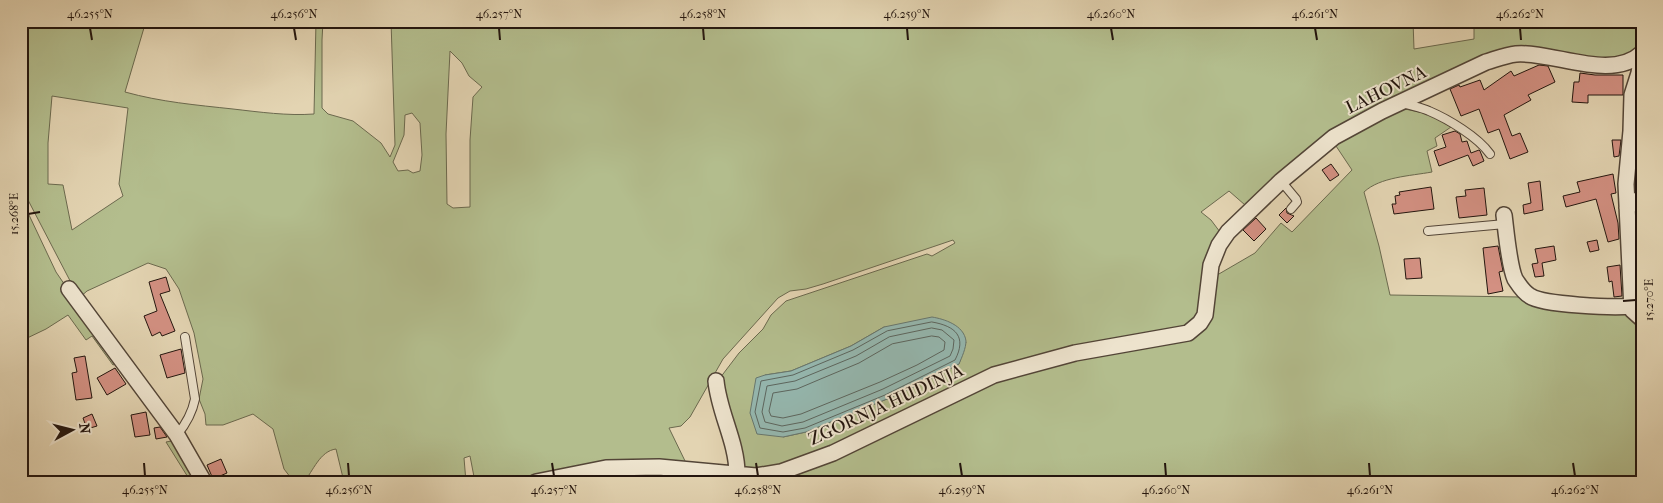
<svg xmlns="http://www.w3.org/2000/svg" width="1663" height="503" font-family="'IM FELL French Canon',serif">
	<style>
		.green { fill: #b3bd8d; stroke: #6b694e; fill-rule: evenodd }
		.water { fill: #95b8b0; stroke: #67776f }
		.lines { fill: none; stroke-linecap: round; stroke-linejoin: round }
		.shore { stroke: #5c665f; stroke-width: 1 }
		.building { fill: #d39082; stroke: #23150e }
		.service-casing { stroke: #534537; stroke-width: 10 }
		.minor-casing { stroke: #534537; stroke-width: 18 }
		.service { stroke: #ede3cd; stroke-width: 8 }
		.minor { stroke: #ede3cd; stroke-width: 15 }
		.ticks { fill: none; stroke: #23150e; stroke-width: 2 }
		.labels { text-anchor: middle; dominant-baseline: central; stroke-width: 4; stroke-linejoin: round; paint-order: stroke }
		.street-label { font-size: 18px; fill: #23150e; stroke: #ede3cd }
		.neatline { fill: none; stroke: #23150e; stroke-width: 2 }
		.ticks-label { font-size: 12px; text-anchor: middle; fill: #23150e }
	</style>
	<rect width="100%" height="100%" fill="#e3d4b2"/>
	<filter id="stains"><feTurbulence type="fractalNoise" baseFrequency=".004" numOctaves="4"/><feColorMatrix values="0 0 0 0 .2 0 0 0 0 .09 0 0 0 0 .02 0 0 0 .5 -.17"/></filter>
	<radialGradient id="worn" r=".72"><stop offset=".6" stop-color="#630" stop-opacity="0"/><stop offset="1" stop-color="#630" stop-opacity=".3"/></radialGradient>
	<!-- green -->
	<path class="green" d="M21,21H146L125,92C161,102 196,105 233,109C259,112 288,116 314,114L316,21H323L322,40V108L328,114L353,121L381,143L390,157L395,145L391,21H1413L1414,49L1474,39V21H1642V33L1639,35L1641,44L1636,48L1634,54L1609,62L1524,50L1333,132L1301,154L1280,171L1245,205L1229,191L1201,212L1211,220L1220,232L1208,252L1204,270L1200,313L1184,330L1059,351L809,458L757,471L742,468L720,378L739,353L763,329L771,315L786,301L927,254L932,256L955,243L953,240L823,284L806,289L790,291L778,298L723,359L690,417L681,426L669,428L687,465L657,461L618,460L580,466L511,482H475L470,456L464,458L466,482H344L336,449C320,451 313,471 304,482H294L284,469L273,429L253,414L223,425H206L205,414L199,399L203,379L194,333L179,289L166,269L148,263L87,291L79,298L28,200L21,180ZM450,51L462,63L469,76L482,87L473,97L470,140V207L453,208L447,204L446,134ZM52,96L128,108L119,184L123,196L72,230L63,185L48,184V143ZM412,113L420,123L422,155L420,171L413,173L408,170L398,171L393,162L404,135L405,115ZM884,327L966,342L959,364L887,399L806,432L783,437L765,375L791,371L851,346Z
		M1400,108L1429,114L1451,127L1435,138L1437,146L1427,151L1432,172C1410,176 1380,177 1364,192L1379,246L1390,295L1522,297L1626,311L1642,323V482H768L994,381L1198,329L1212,278L1255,253L1281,223L1292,232L1352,170L1334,143Z
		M21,198L56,272L118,363L113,365L92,336L86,340L68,315L46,329L21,341Z
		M1642,209V315L1637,311C1643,278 1634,244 1637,212Z
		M177,440L200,482H191L166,442Z
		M677,473L680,482H634L632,474Z"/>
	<!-- water -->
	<path class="water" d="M932,317C944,319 964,325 966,341C966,348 962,357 959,364L925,382L887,399L806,432L783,437L757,434L750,413L756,378L765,375L791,371L851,346L884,327Z"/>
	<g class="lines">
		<!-- shore -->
		<path class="shore" d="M932,322C956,326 967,337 955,360L885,395L805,428L783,432L760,428L755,412L761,381L793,375L853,350L887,331Z
			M932,328L942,330L954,340L953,349L950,356L883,389L803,422L782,426L765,422L762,412L767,386L795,381L856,356L889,337Z
			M932,336L939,337L945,342L944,350L917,365L880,382L801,414L783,418L771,416L769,411L773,393L797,389L823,378L859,363L892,344Z"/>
	</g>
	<!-- building -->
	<path class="building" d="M1539,65L1548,66L1555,82L1528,95L1531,100L1504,115L1512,136L1520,133L1528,152L1510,159L1499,129L1488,133L1479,109L1461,116L1450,89L1459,85L1460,87L1480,80L1484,90L1511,71L1514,76Z
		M1580,73L1595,75H1623V95H1588V103L1572,102L1574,82H1579Z
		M1455,131L1460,134L1462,142L1467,141L1471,153L1479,150L1480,151L1484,161L1473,166L1468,155L1439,166L1434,151L1446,147L1442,135Z
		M1612,140H1621L1619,156L1614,157Z
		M1331,164L1339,175L1330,181L1322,170Z
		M1613,174L1616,193L1611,194L1618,223L1619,239L1608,242L1596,199L1566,207L1563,196L1580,192L1577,182Z
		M1540,181L1543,210L1524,214L1523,205L1531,203L1528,183Z
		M1431,187L1434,209L1394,214L1392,204H1396L1395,196L1400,195L1399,192Z
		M1484,188L1487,215L1459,218L1456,197L1466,196L1465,190Z
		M1286,208L1287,213L1294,216L1287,223L1279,215Z
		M1256,218L1266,229L1254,241L1243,230Z
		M1597,240L1599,250L1590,252L1587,242Z
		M1498,246L1503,271L1499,272L1503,291L1488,294L1483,248Z
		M1554,246L1556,260L1542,263L1544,276L1535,277L1532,264L1538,263L1535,249Z
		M1420,258L1422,278L1406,279L1404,259Z
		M1620,265L1622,296L1614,297L1612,281L1609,282L1607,267Z
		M166,277L170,291L160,294L175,331L162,336L160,332L152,336L144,316L157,311L149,282Z
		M181,349L185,373L167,378L160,355Z
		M85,356L92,398L76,400L72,373L77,372L74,358Z
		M115,368L126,384L107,395L97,378Z
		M146,412L150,435L135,437L131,415Z
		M92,414L97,426L87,429L83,418Z
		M160,427L167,437L156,439L154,428Z
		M221,459L227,473L213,479L207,465Z"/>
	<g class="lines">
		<!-- service casing -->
		<g class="service-casing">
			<path id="service" d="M1403,103C1411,106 1421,107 1429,111C1448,119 1478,137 1490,154
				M1281,181L1296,199L1297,202L1291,209
				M1428,231L1505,224
				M177,435C186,424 192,414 195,399L185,337"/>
		</g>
		<!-- minor casing -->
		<g class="minor-casing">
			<path id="minor" d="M1637,58L1640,67L1639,73L1632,95L1631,131L1626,184L1632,310L1642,319
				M1627,208L1642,197
				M1504,215C1506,230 1509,266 1515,279C1519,285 1523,292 1530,296C1543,305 1614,308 1632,306
				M69,289L177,435L204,482
				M716,381C719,413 737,442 737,474
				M536,482L606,468L659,467L756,476L781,472L833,453L994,375L1075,353L1188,333L1200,323L1205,315L1211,265L1219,245L1228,232L1281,181L1334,137L1382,111L1486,62C1496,59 1506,55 1516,54C1554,51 1611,82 1642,53"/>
		</g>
		<!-- service -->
		<use href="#service" class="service"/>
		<!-- minor -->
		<use href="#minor" class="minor"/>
	</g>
	<!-- ticks -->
	<path class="ticks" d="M90,28L92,40M294,28L296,40M499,28L500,40M703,28L704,40M907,28L908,40M1111,28L1113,40M1315,28L1317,40M1520,28L1521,40M28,214L40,212M1623,301L1636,300M144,463L145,476M348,463L349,476M552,463L554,476M756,463L758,476M960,463L962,476M1165,463L1166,476M1369,463L1370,476M1573,463L1575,476"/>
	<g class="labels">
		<!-- street labels -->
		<g class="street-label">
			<text transform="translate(1386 90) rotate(-26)">LAHOVNA</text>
			<text transform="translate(886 405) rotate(-25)">ZGORNJA HUDINJA</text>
		</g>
	</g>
	<!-- margin -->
	<rect width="1663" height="503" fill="none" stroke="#e3d4b2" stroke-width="55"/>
	<!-- north arrow -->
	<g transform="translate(72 430) rotate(83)" stroke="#ede3cd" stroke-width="4" paint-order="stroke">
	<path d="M0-4L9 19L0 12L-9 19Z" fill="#23150e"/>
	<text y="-8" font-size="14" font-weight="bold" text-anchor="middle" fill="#23150e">N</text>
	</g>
	<rect x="28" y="28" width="1608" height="448" class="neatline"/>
	<g class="ticks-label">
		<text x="90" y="18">46.255°N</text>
		<text x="294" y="18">46.256°N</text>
		<text x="499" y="18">46.257°N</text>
		<text x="703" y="18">46.258°N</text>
		<text x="907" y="18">46.259°N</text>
		<text x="1111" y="18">46.260°N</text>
		<text x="1315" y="18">46.261°N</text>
		<text x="1520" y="18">46.262°N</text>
		<text transform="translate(14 214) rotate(-90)" y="4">15.268°E</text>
		<text transform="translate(1649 300) rotate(-90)" y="4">15.270°E</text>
		<text x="145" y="494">46.255°N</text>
		<text x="349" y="494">46.256°N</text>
		<text x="554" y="494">46.257°N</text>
		<text x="758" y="494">46.258°N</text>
		<text x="962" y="494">46.259°N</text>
		<text x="1166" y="494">46.260°N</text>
		<text x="1370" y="494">46.261°N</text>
		<text x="1575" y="494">46.262°N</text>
	</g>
	<rect width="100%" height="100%" filter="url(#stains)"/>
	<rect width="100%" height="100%" fill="url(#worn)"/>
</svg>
